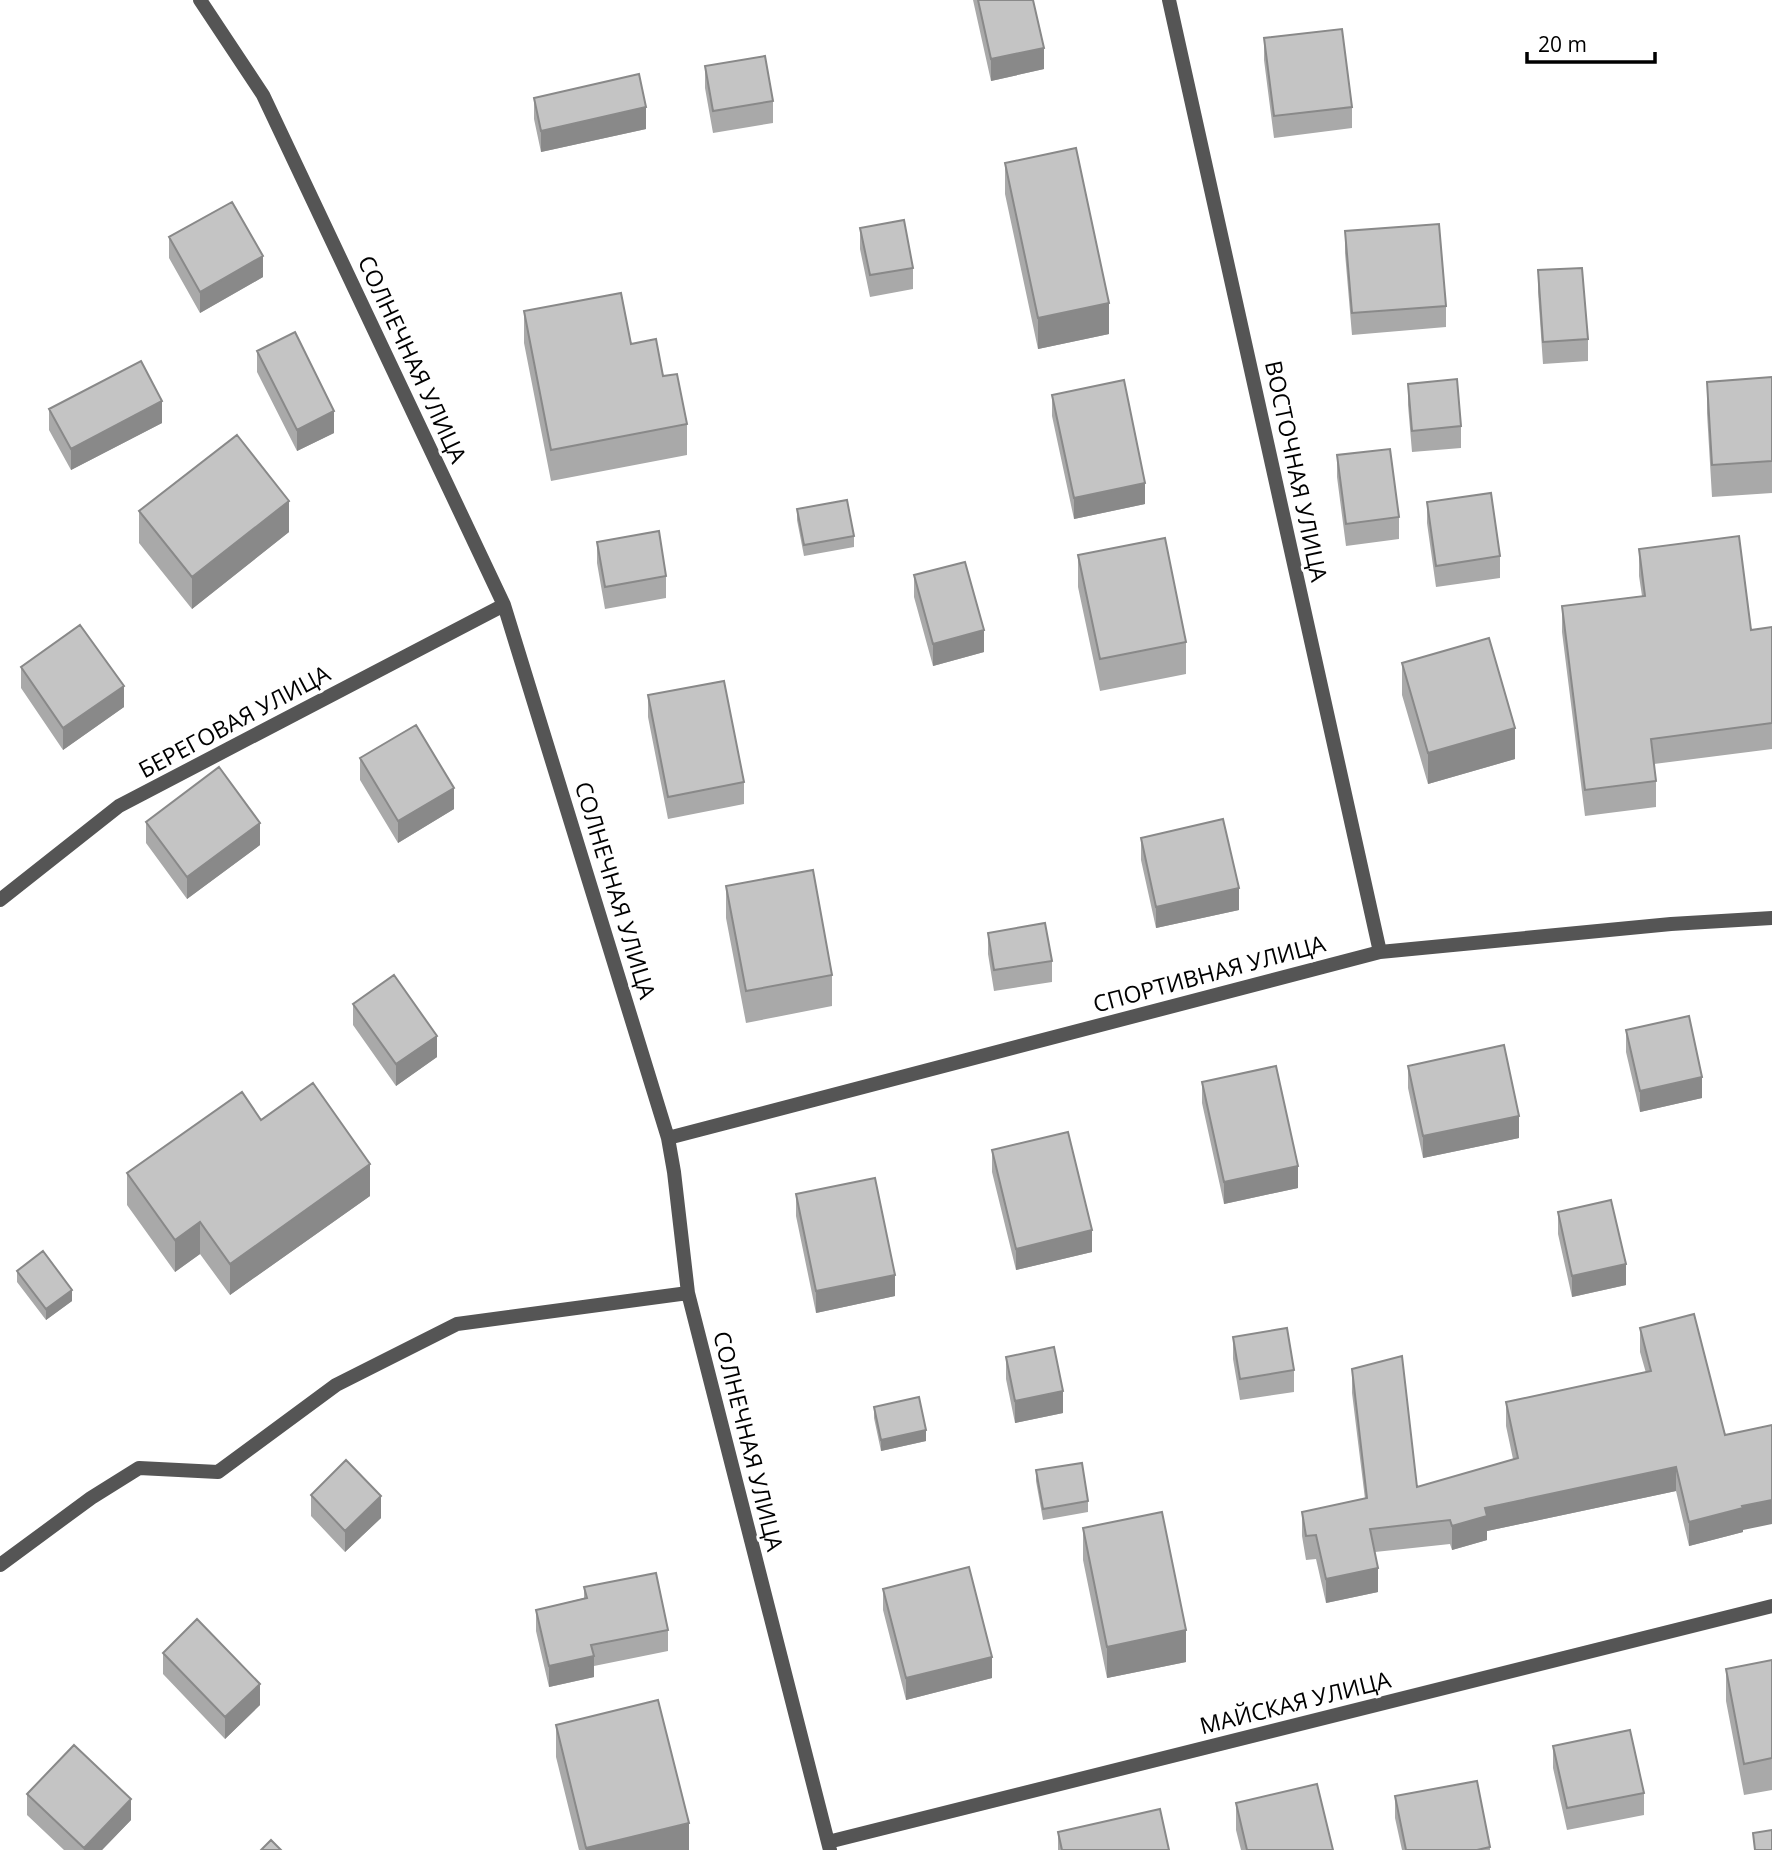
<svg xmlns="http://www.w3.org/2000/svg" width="1772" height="1850" font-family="'Open Sans',sans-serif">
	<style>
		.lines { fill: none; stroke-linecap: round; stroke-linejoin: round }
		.minor { stroke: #555; stroke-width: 14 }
		.wall { fill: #a9a9a9 }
		.shaded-wall { fill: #898989 }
		.building { fill: #c4c4c4; stroke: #898989; stroke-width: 2 }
		.labels { text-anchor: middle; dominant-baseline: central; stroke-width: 6; stroke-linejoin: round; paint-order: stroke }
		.street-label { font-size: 23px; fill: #000; stroke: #fff }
	</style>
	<rect width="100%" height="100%" fill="#fff"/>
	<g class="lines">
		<!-- minor -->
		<path class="minor" d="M200,0L263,95L504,605L668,1138L674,1172L688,1293L830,1850
			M1169,0L1380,952
			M0,900L119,806L504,605
			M668,1138L1380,952L1671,924L1772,918
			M0,1565L91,1498L139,1468L218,1472L336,1385L457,1324L688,1293
			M828,1842L1772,1606"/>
	</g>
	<!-- wall -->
	<path class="wall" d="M973,0H1033L1044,69L991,81Z
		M1264,38L1352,107V128L1274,138L1264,60Z
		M705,66L773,101V123L713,133L705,88Z
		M534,98L646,129L541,152L534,119Z
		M1005,163L1109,334L1038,349L1005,194Z
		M860,228L913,268V289L870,297L860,249Z
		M1345,231L1446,306V327L1352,335L1345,253Z
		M169,237L263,277L200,313L169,258Z
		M1538,270L1588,339V361L1543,364L1538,292Z
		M524,311L631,344L663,376L687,424V455L551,481L524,343Z
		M257,351L334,433L297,451L257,372Z
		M1772,377V493L1712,497L1707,413V382Z
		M1408,384L1461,426V448L1412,452L1408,405Z
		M1052,395L1145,504L1074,519L1052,416Z
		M49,409L162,423L71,470L49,430Z
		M1337,455L1399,517V539L1346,546L1337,477Z
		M1427,502L1500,556V578L1436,587L1427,523Z
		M797,509L854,536V547L804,556L797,520Z
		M139,511L289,532L192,609L139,543Z
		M597,542L666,576V598L605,609L597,563Z
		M1639,549L1751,630L1772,627V749L1654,764L1656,781V807L1585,816L1562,632V606L1642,596L1639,576Z
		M1078,555L1186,642V674L1100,691L1078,587Z
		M914,575L984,652L933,666L914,597Z
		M1402,663L1515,759L1428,784L1402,695Z
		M21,667L124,707L63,750L21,688Z
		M648,695L744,782V804L668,819L648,717Z
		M360,758L454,809L398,843L360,780Z
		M146,822L260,845L187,899L146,843Z
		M1141,838L1239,910L1156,928L1141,860Z
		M726,886L832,975V1006L746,1023L726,918Z
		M988,933L1052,961V982L994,991L988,954Z
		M353,1004L437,1057L396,1086L353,1025Z
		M1626,1030L1702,1098L1640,1112L1626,1052Z
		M1408,1066L1519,1138L1423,1158L1408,1088Z
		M1202,1082L1298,1188L1224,1204L1202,1103Z
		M261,1120L370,1196L230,1295L200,1254L175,1272L127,1205V1173Z
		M992,1150L1092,1252L1016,1270L992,1172Z
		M796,1194L895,1296L816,1313L796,1216Z
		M1558,1212L1626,1285L1572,1297L1558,1234Z
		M17,1271L72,1301L46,1320L17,1282Z
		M1640,1328L1743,1530V1532L1689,1546L1676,1491L1487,1531V1540L1452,1550L1450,1544L1375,1552L1378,1592L1326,1603L1316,1559L1306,1560L1302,1536V1512L1365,1499L1352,1393V1369L1417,1487L1513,1459L1506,1426V1402L1646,1373L1640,1352Z
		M1233,1337L1294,1370V1392L1240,1400L1233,1359Z
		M1006,1357L1063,1413L1015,1423L1006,1379Z
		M874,1407L926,1441L881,1451L874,1418Z
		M1036,1470L1088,1501V1512L1043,1520L1036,1481Z
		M311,1495L381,1518L345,1552L311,1516Z
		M1083,1528L1186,1662L1107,1678L1083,1560Z
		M584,1587L668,1630V1651L594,1666V1677L549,1687L536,1631V1610L584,1598Z
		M883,1589L992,1678L906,1700L883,1610Z
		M163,1653L260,1705L225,1739L163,1674Z
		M1772,1660V1790L1744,1795L1726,1701V1669Z
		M556,1725L689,1850H579L556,1757Z
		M1553,1746L1644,1793V1815L1567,1830L1553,1768Z
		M27,1794L131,1820L102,1850H64L27,1815Z
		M1395,1796L1490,1847V1850H1402L1395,1818Z
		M1236,1803L1333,1850H1241L1236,1830Z
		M1058,1832L1169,1850H1058Z"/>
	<!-- shaded-wall -->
	<path class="shaded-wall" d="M1044,48V69L991,81V59Z
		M646,107V129L541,152V131Z
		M263,256V277L200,313V292Z
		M1109,303V334L1038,349V318Z
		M162,401V423L71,470V449Z
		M334,411V433L297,451V430Z
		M1145,483V504L1074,519V498Z
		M289,501V532L192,609V577Z
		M984,630V652L933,666V644Z
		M124,686V707L63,750V728Z
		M1515,728V759L1428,784V753Z
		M454,788V809L398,843V821Z
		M260,823V845L187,899V877Z
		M1239,888V910L1156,928V907Z
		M437,1036V1057L396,1086V1064Z
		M1702,1077V1098L1640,1112V1091Z
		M1519,1116V1138L1423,1158V1136Z
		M370,1164V1196L230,1295V1264Z
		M1298,1166V1188L1224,1204V1182Z
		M200,1222V1254L175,1272V1240Z
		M1092,1230V1252L1016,1270V1249Z
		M1626,1264V1285L1572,1297V1276Z
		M895,1275V1296L816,1313V1291Z
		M72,1290V1301L46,1320V1309Z
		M1063,1391V1413L1015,1423V1401Z
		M926,1430V1441L881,1451V1440Z
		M1676,1467V1491L1487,1531V1540L1452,1550V1526L1485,1508Z
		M381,1496V1518L345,1552V1531Z
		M1772,1500V1524L1743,1530V1532L1689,1546V1522L1742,1506Z
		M1378,1568V1592L1326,1603V1579Z
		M1186,1630V1662L1107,1678V1647Z
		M594,1656V1677L549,1687V1666Z
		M992,1657V1678L906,1700V1678Z
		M260,1684V1705L225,1739V1717Z
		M131,1799V1820L102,1850H84V1848Z
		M689,1823V1850H586V1848Z"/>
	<!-- building -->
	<path class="building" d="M978,0H1033L1044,48L991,59Z
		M1342,29L1352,107L1274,116L1264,38Z
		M765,56L773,101L713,111L705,66Z
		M639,74L646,107L541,131L534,98Z
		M1076,148L1109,303L1038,318L1005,163Z
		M232,202L263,256L200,292L169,237Z
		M904,220L913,268L870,275L860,228Z
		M1439,224L1446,306L1352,313L1345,231Z
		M1582,268L1588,339L1543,342L1538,270Z
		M621,293L631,344L656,339L663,376L677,374L687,424L551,450L524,311Z
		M295,332L334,411L297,430L257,351Z
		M141,361L162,401L71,449L49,409Z
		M1772,377V461L1712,465L1707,382Z
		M1457,379L1461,426L1412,431L1408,384Z
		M1124,380L1145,483L1074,498L1052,395Z
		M237,435L289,501L192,577L139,511Z
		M1390,449L1399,517L1346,524L1337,455Z
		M1491,493L1500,556L1436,566L1427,502Z
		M847,500L854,536L804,545L797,509Z
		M659,531L666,576L605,587L597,542Z
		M1739,536L1751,630L1772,627V723L1651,739L1656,781L1585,790L1562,606L1645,596L1639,549Z
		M1165,538L1186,642L1100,659L1078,555Z
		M965,562L984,630L933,644L914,575Z
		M80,625L124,686L63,728L21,667Z
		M1489,638L1515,728L1428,753L1402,663Z
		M724,681L744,782L668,797L648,695Z
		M416,725L454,788L398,821L360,758Z
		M219,767L260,823L187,877L146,822Z
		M1223,819L1239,888L1156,907L1141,838Z
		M813,870L832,975L746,991L726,886Z
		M1045,923L1052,961L994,970L988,933Z
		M394,975L437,1036L396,1064L353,1004Z
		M1689,1016L1702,1077L1640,1091L1626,1030Z
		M1504,1045L1519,1116L1423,1136L1408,1066Z
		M1276,1066L1298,1166L1224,1182L1202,1082Z
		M313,1083L370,1164L230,1264L200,1222L175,1240L127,1173L242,1092L261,1120Z
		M1068,1132L1092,1230L1016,1249L992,1150Z
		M875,1178L895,1275L816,1291L796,1194Z
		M1611,1200L1626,1264L1572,1276L1558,1212Z
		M43,1251L72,1290L46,1309L17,1271Z
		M1694,1314L1725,1435L1772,1425V1500L1742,1506L1743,1508L1689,1522L1676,1467L1485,1508L1487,1516L1452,1526L1450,1520L1370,1529L1378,1568L1326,1579L1316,1535L1306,1536L1302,1512L1367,1498L1352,1369L1402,1356L1417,1487L1518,1458L1506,1402L1651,1371L1640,1328Z
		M1287,1328L1294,1370L1240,1379L1233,1337Z
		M1054,1347L1063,1391L1015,1401L1006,1357Z
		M919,1397L926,1430L881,1440L874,1407Z
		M346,1460L381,1496L345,1531L311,1495Z
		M1082,1463L1088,1501L1043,1509L1036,1470Z
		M1162,1512L1186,1630L1107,1647L1083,1528Z
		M969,1567L992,1657L906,1678L883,1589Z
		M656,1573L668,1630L591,1645L594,1656L549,1666L536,1610L587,1598L584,1587Z
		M197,1619L260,1684L225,1717L163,1653Z
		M1772,1660V1758L1744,1764L1726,1669Z
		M658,1700L689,1823L586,1848L556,1725Z
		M1630,1730L1644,1793L1567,1808L1553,1746Z
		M74,1745L131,1799L84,1848L27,1794Z
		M1477,1781L1490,1847L1477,1850H1406L1395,1796Z
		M1317,1784L1333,1850H1247L1236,1803Z
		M1160,1809L1169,1850H1062L1058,1832Z
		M1772,1830V1850H1755L1753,1833Z
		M271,1840L281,1850H261Z"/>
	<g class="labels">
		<!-- street labels -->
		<g class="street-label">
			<text transform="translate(413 359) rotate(65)">СОЛНЕЧНАЯ УЛИЦА</text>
			<text transform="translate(1297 471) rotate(78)">ВОСТОЧНАЯ УЛИЦА</text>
			<text transform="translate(234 721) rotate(-28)">БЕРЕГОВАЯ УЛИЦА</text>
			<text transform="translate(616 890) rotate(73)">СОЛНЕЧНАЯ УЛИЦА</text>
			<text transform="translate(1209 973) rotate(-15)">СПОРТИВНАЯ УЛИЦА</text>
			<text transform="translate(749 1441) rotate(76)">СОЛНЕЧНАЯ УЛИЦА</text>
			<text transform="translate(1295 1702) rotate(-14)">МАЙСКАЯ УЛИЦА</text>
		</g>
	</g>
	<!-- scale -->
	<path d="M1527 52v10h128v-10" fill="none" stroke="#000000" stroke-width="3.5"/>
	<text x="1538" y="52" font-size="21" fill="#000000" stroke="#ffffff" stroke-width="5" paint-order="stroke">20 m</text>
</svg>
